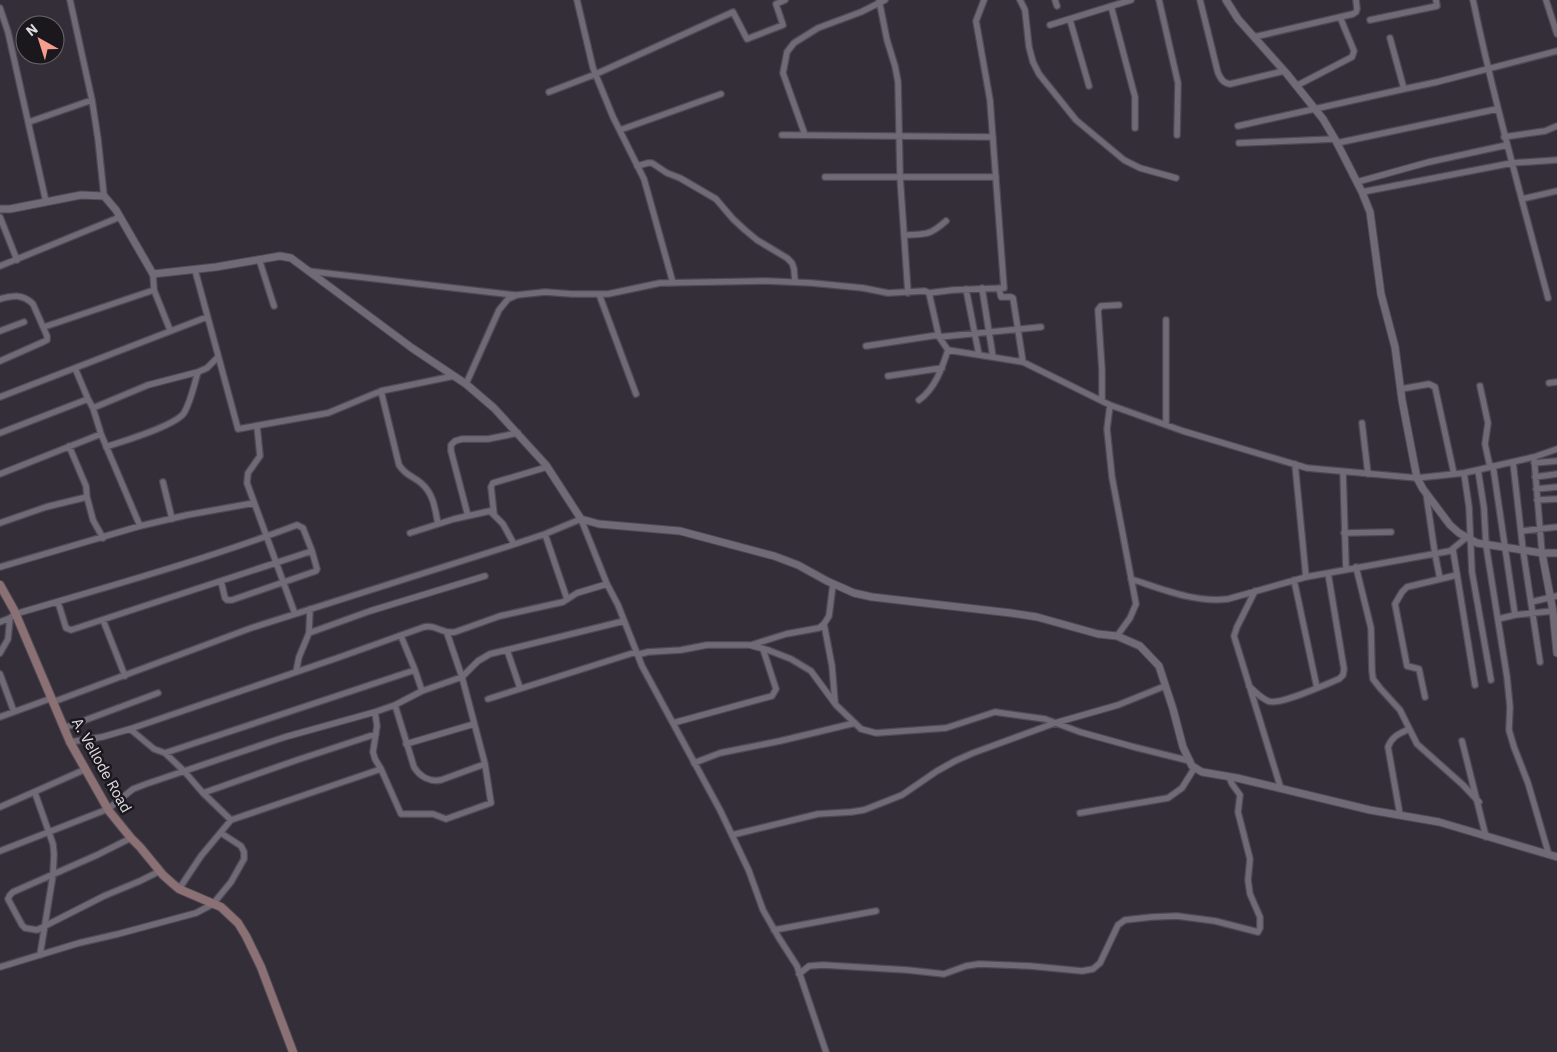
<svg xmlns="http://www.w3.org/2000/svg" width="1557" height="1052" font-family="'IBM Plex Sans',sans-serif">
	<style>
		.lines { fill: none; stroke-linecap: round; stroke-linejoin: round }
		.minor-casing { stroke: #4f4954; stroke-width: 8 }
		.tertiary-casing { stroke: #4f4954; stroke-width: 9 }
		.secondary-casing { stroke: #4f4954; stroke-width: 10 }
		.minor { stroke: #706976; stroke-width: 5.5 }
		.tertiary { stroke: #706976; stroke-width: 7 }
		.secondary { stroke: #8b7074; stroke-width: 8 }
		.labels { text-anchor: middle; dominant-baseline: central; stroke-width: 5; stroke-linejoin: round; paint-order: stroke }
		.street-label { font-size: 15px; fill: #e1dce4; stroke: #1a171d }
	</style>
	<rect width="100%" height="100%" fill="#342e39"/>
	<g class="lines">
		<!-- minor casing -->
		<g class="minor-casing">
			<path id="minor" d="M70,0L92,100L98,139L104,196
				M577,0L593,68L613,117L644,179L673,283
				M879,0L887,40L895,66L898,82L900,176L908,293
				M1020,0L1025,10L1029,47L1033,62L1039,74L1076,120L1124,160L1140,168L1176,178
				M1055,0L1057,6
				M1159,0L1178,83L1177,135
				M1200,0L1218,73C1221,79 1223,83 1230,84L1284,71
				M1473,0C1494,101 1522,199 1548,298
				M1546,0L1557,34
				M1111,6L1135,97V128
				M0,8L8,32L46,202
				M1070,20L1089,86
				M1370,20L1437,6L1436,0
				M1050,25L1131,0
				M1254,37L1353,14L1356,12L1357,9L1356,0
				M1296,86L1352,57L1354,51L1340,17
				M1404,89L1437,82L1557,51
				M549,92L596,74L733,12L747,39L783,25L776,4L785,0
				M29,122L92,100
				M1238,126L1404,89L1390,38
				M620,130L721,94
				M782,135L993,137
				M805,135L783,73L787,52L794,43L818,28L861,12L885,0
				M1504,137L1545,131L1557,126
				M1239,143L1335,139
				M1337,143L1497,109
				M637,166L648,163H652L667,173L680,178L716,199L733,219L745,230L757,240L787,258L792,263L794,269L795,282
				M825,177H996
				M1357,182L1429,162L1507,145
				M1362,192L1512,163L1557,160
				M1522,199L1557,191
				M0,217L17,260
				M904,235C926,234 929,236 946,221
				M259,259L274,306
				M0,266L120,217
				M195,270L238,429L328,413L381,391L454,376
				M308,271L515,295
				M982,288L993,357
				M999,288L1001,297H1011L1013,298L1023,362
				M966,289L979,355
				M154,290L170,330
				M929,293L953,290L1004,288L990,100L976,21L984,0
				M599,294L636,394
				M0,299C12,295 23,294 33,304L47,336V340L43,342L0,361
				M1166,320V425
				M44,327L154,290L153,274
				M0,331L24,322
				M939,337L1041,327
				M866,346L938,335
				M75,368L88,399
				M888,376L942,368
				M1549,383L1557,382
				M466,384L499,310L508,299L517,295L545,292L572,294H608L660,283L767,281L812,283L863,288L888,293L925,291L929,293L939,337L948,350L1023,362L1110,405L1183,431L1307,468L1417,478L1464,473L1534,457L1542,553
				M1480,386L1488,423L1485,444L1490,467
				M1401,389L1429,384L1435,387L1454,474
				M381,391L399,465C406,476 413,476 421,483C434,494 435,509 438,524
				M0,397L207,317
				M919,400C935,389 942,368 948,350
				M1102,401V370L1098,310L1101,306L1119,305
				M1110,405L1107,429L1112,477L1136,604L1130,618L1117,636
				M93,408L101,434L140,526
				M1362,423L1368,474
				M257,426L260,456L248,473L247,483L295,614
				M0,433L88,399L93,408L148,385L198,372L207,368L218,357
				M69,446L86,486L87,497
				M106,447C123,441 175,426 184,413C191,401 194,385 198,372
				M1534,457L1557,449
				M1513,462L1523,550L1540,662
				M1534,463L1557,461
				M1295,464L1306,577
				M1493,466L1515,615
				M1478,470L1484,508L1486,545L1507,677L1510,707L1509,730L1514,747L1528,783L1549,855
				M1343,472L1346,569
				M1464,473L1469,507L1472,572L1491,680
				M0,474L101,434
				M1535,477L1557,474
				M163,482L172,519
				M1536,489L1557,487
				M1426,493L1435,554L1440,579
				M1537,500L1557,499
				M494,514L491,487L493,483L547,467
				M468,516L451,451V445L455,441L462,439H488L518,433
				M0,523L46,507L87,497L93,520L103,538
				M1521,531L1557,527
				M410,533L454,519L490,511L503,524L514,544
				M1344,533L1391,532
				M545,534L567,599
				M1453,550L1475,685
				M0,567L140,526L187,515L254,503
				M1356,567L1371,628L1372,671L1373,679L1380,688L1400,710L1417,744L1463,785L1479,802
				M1131,579C1162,589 1195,603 1228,599L1306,577L1450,551L1467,537
				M1294,580L1317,688
				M1255,591L1237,627L1234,636L1281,789
				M58,602L66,628L71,630L312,551L317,569L316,571L232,600H227L225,598L221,581
				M1531,602L1557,596
				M1498,619L1515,615L1553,611
				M103,620L125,676
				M0,622L10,618
				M824,624L832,666L835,702
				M309,633L370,611L485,576
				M447,633L462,677L478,661L490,654L624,621
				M401,636L415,670L422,691
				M751,645L786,634L819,628L824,624L829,616L833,584
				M507,650L520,688
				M0,653L8,639L10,618L15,614L22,612C114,585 207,559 297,525L303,528L312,551
				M639,658L640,654L648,652L681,650L707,645H749L768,650L791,659L811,671L836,705L861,729L876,733L946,728L995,712L1045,719L1080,732L1134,747L1190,761
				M296,672L299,657L309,633L310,609
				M0,674L14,712
				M1249,686C1254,691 1261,698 1268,701C1279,706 1326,684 1339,679L1343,675L1344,669L1328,573
				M1425,697L1419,669L1407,666L1395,604L1402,592L1407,587L1457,575
				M488,699L636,652
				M53,702L251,628L506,547L545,534L581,519L607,584L618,605L642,666L720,810L749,871L763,910L779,938L797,966L826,1052
				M395,705L414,767C420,777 430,782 441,780L485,764
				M0,717L52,698
				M673,723L772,696L776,689L763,649
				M64,728L158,693
				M130,729L154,749L165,753L184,771L203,793L231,820L381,769
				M1462,741L1486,837
				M70,742L102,737L130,729L340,657L424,627C437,624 440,634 455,632L500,616L563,602L577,593L607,584
				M406,744L474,724
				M165,753L415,670
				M694,763L720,753L780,741L855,723
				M35,793L53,844L54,854L53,875L40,955
				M203,793L297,760L376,734
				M0,807L86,769
				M1080,813L1168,798L1182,788L1195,767
				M1400,815L1388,747C1392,736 1399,734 1409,729
				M732,835L818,814L851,812L864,810L902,795L937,771L955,761L973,753L1055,723L1118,705L1165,686
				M131,838L97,855L13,892L10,895L8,899L22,925L25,928L37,930L104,896L140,881L160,871
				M0,851L108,809L133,789L146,784L285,737L375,712L395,705L422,691L462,677L485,764L491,803L446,819L433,814H401L381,769L375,759L373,752L377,726L375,712
				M179,889L201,856L231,820
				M774,930L876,911
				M0,967L79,943L118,934L196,913L213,904L231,882L244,859V852L241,846L221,833
				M799,974L809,966L823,965L907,970L944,974L966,966L979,964L1030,966L1082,971L1093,969L1100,963L1118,925L1125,920L1152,917L1177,916L1215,921L1258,932L1260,928V917L1250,894L1248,880L1250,859L1238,812L1240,795L1232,784L1229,777"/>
		</g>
		<!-- tertiary casing -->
		<g class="tertiary-casing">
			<path id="tertiary" d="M1226,0L1238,19L1287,74L1323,119L1336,141L1362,192L1370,212L1381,294L1395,347L1402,400L1417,478L1423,489L1450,525L1459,533L1477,543L1542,553H1557
				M0,209H10L81,195L104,196L116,210L153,274L216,267L280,256L291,258L412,348L466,384L494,408L546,465L581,519L599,524L680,531L774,556L798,565L827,581L854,593L872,597L1011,613L1037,617L1098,634L1117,636L1140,646L1159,666L1173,709L1183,747L1192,766L1202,772L1237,778L1370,810L1439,822L1557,857
				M1542,553L1553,611L1557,653"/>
		</g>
		<!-- secondary casing -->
		<g class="secondary-casing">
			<path id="secondary" d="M0,585L14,610L70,742L109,811L131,838L140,847L163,875L172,883L179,889L221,907L238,923L246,936L261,967L293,1052"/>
		</g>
		<!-- minor -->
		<use href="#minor" class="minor"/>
		<!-- tertiary -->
		<use href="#tertiary" class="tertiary"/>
		<!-- secondary -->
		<use href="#secondary" class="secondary"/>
	</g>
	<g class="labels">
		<!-- street labels -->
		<g class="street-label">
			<text transform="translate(102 765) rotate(61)">A. Vellode Road</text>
		</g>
	</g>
	<!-- north arrow -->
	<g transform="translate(40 40) rotate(321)"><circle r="24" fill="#1a171d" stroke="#6a666d"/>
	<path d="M0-4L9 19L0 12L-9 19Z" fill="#f59d8f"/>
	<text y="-8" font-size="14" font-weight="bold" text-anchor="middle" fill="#e1dce4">N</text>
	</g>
</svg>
